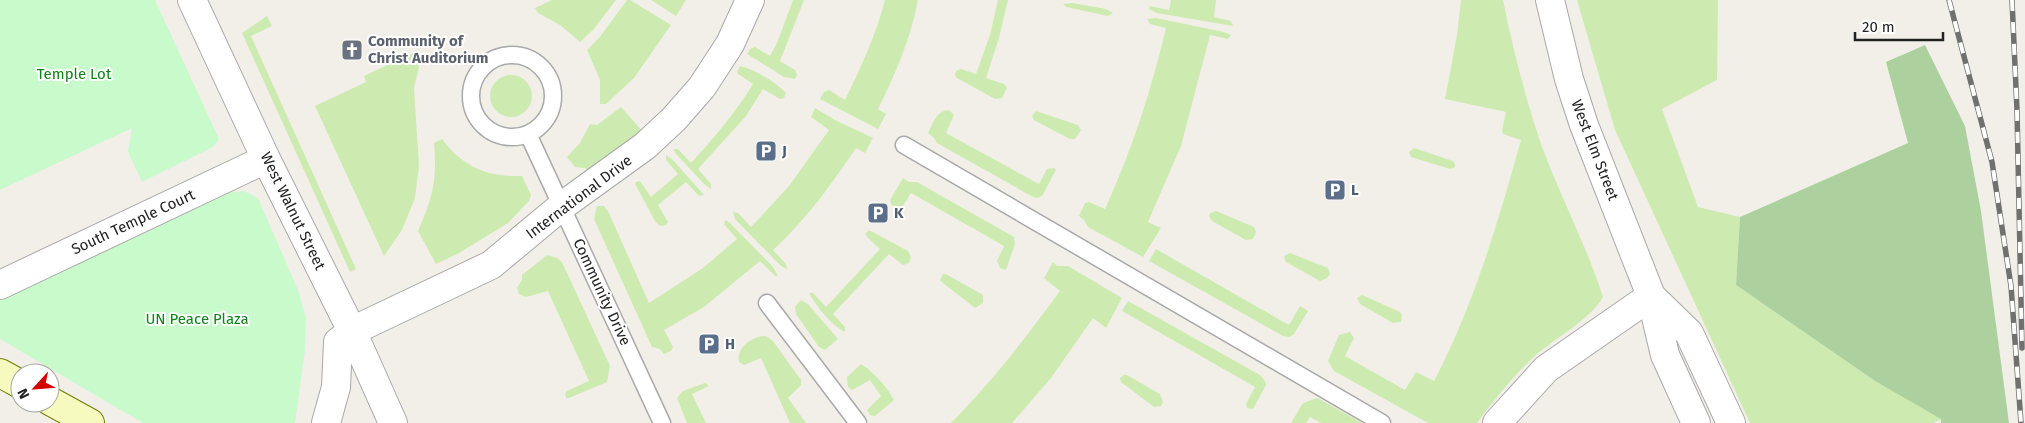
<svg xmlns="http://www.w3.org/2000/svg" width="2025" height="423" font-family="'Fira Sans',sans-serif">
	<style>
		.grass { fill: #cdebb0 }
		.forest { fill: #add19e }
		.park { fill: #c8facc }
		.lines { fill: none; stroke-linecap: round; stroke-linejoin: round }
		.service-casing { stroke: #a9a9a9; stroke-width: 19 }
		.minor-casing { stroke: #a9a9a9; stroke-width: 30 }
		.tertiary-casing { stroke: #a9a9a9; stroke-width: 30 }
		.secondary-casing { stroke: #707d05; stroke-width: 30 }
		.service { stroke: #fff; stroke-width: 16 }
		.minor { stroke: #fff; stroke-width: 28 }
		.tertiary { stroke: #fff; stroke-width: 28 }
		.secondary { stroke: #f7fabf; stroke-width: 28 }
		.rail-casing { stroke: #707070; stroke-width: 5.5 }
		.rail { stroke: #fff; stroke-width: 4; stroke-dasharray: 11; stroke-linecap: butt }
		.labels { text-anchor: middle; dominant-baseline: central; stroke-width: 4; stroke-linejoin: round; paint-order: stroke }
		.worship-label { font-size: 15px; font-weight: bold; fill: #5b616d; stroke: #fff; text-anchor: start }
		.park-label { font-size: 15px; fill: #0c8416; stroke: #fff }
		.street-label { font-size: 15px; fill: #222; stroke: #fff }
		.service-label { font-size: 15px; font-weight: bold; fill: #4e5e75; stroke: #fff; text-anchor: start }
	</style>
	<rect width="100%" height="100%" fill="#f2efe9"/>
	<!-- grass -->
	<path class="grass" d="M552,0H616L593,30L580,42L560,25L538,13L535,8Z
		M627,0H630L671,25L634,78L606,104H600V80L587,50L599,38Z
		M651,0H686L676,16Z
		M793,0H804L780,61L795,70L797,75L795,79L784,77L747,54L750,49L755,47L770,56L777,43Z
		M885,0H918C911,38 895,75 878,109L886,114L878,129L820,99L824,92L829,90L845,100C861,67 876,35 885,0Z
		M998,0H1008L999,38L986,78L1004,84L1007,88L1002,98L995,99L957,78L955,75L956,71L961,69L976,74L990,35Z
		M1171,0H1216L1214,17L1231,21L1233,26L1157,13L1149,9L1150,6L1169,10Z
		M1461,0H1503C1513,49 1525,97 1541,144C1560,196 1586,244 1603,297C1591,319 1555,338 1536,355C1514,375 1495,399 1477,423H1428L1334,371L1328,361L1339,335L1350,332L1354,338L1345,356L1405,390L1416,372L1434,381C1474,305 1498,222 1521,140L1503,134L1502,131L1506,112L1445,99L1457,35Z
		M1577,0H1718L1717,80L1662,109L1698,207L1740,217L1736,285L1875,381L1942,419L1933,423H1750L1615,130Z
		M1072,3L1106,9L1113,13L1108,16L1066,7L1063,4Z
		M267,16L272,26L251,36L356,269L350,272L242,33Z
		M1156,18L1224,32L1231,35L1228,39L1210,35L1181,146L1148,222L1161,228L1143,257L1088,227L1084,220L1079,216L1085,203L1089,202L1105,209C1132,150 1151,91 1166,28L1150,24L1147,19Z
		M413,53L419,67L414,88L419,166L415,198L402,230L384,256L315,106L366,82L364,76Z
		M740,66C756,70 774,81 786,93L784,98L780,99L763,89L746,116L698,169L711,184V189L704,184L676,154L673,149H678L691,163C714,138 735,113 753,84L738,74L737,72Z
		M490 96a21 21 0 1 1 42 0a21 21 0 1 1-42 0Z
		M621,107L644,133L590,174L585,168L575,167L567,157L580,143L590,124L597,125Z
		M815,108L835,120L873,138L865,153L856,148C831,185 806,220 773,250L786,264L787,269L781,266L735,219L733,212L738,213L751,227L789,186L829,130L811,117Z
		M949,110L954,115L946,133L1039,184L1047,169L1054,168L1056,170L1042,196L1037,198L1033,197L937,143L934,138L928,133C933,123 936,111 949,110Z
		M1036,111L1078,125L1081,130L1075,139H1070L1034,120L1032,116Z
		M442,139C463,167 487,177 522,176L531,195L529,201L508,223L459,253L436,264L418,231C433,197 437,181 434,143Z
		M1414,148L1453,161L1455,164V167L1450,169L1411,157L1409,152Z
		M666,155L673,160L704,195L699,196L686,182L658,205L668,222L666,225L660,226L655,221L635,184L636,182L640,181L651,197L678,174L666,160Z
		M903,178L909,182H917L1014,237L1015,244L1006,270L1000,268L997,261L1004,246L911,193L901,209L897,210L891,204L890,200Z
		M597,206H604L608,211L649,303L703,268L737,239L724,224L725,220L729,222L773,267L778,276H775L760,261L704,307L664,330L673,347L671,351L664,354L660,349L652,347L594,219Z
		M1216,211L1254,227L1256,232L1253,239L1246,240L1212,221L1209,216L1210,213Z
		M868,231H871L908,251L911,257L909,263L903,265L889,254L833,314L845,327V332C831,325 817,307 809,293H813L826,307L880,249L867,237L865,234Z
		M1156,249L1289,325L1300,306L1308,311L1294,334L1290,337L1283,336L1149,261Z
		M1290,253L1328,268L1330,274L1327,278L1320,281L1286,262L1284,256Z
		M547,255L557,258L562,262L610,366L607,382L569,398H566L565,394L567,391L589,381L548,291L526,297L519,294L517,288L522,280V275Z
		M1053,262L1057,266H1068L1122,298L1106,328L1093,318L1051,378L1012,423H951C992,382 1026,337 1060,291L1044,278Z
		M943,274H946L983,295V303L975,308L943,283L940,280Z
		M1362,295L1400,312L1402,315L1401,322L1393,323L1360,304L1357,298Z
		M801,300L808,304L838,339L825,350L819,347L796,314L795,307Z
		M1128,301L1260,375L1265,381L1266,385L1253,409L1247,408L1246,404L1255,387L1122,311Z
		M766,336L773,341L801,380V385L788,398L806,423H790L761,358L744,365L739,362C736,348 752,336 766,336Z
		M861,364C874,372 887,387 894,400L875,416L870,415L867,410L881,396L870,380L852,390L848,387L847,377Z
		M1124,375H1127L1160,394L1163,402L1161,406L1154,407L1121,382L1120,378Z
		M705,383L709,386L692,394L706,423H687L677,398L683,391Z
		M1317,398L1323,401L1362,423H1321L1310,417L1306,423H1291L1303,403Z"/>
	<!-- forest -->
	<path class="forest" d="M1925,45L1965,126L1981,211L2009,423H1941V419L1875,381L1736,285L1740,217L1908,143L1886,62Z"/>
	<!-- park -->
	<path class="park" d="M0,0H155L219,139L213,147L142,182L128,152L132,128L0,190Z
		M244,191L258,198L298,290L306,318L305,350L295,423H143L0,339V296L219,194Z"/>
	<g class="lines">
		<!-- service casing -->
		<g class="service-casing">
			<path id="service" d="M471 96a41 41 0 1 1 82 0a41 41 0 1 1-82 0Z
				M528,134L662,423
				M904,145L1382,423
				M767,303L858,423"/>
		</g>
		<!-- minor casing -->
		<g class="minor-casing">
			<path id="minor" d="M192,0L266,159L352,331L393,423
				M0,285L266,159
				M326,423L336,387L338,342L352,331L491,265L562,206L645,146L674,119L702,87L730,44L750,0
				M1497,423L1546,369L1651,296"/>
		</g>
		<!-- tertiary casing -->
		<g class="tertiary-casing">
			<path id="tertiary" d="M1550,0L1569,79L1584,125L1651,296L1665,355L1696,423
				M1651,296L1689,333L1731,423"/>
		</g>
		<!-- secondary casing -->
		<g class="secondary-casing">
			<path id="secondary" d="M0,373L20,384
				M50,401L90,423"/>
		</g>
		<!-- service -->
		<use href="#service" class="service"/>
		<!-- minor -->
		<use href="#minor" class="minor"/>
		<!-- tertiary -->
		<use href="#tertiary" class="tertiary"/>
		<!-- secondary -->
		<use href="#secondary" class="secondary"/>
		<!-- rail casing -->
		<g class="rail-casing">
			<path id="rail" d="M1949,0L1992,162L2011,286L2021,423
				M2012,0L2017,110L2022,348"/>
		</g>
		<!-- rail -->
		<use href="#rail" class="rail"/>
	</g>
	<!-- icons -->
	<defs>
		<g id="church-square" transform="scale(1.125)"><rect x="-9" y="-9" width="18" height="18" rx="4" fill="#6b7280" stroke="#fff"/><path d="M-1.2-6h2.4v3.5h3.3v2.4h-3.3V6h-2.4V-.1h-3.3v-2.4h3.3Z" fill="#fff"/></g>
		<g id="parking-square" transform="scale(1.125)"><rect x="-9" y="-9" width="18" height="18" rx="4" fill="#5c6f8a" stroke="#fff"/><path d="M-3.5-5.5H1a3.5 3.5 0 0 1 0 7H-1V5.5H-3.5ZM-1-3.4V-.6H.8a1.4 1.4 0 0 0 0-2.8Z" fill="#fff"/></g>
	</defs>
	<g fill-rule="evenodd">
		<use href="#church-square" x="352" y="50"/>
		<use href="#parking-square" x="766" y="151"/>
		<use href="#parking-square" x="1335" y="190"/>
		<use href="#parking-square" x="878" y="213"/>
		<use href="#parking-square" x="709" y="344"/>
	</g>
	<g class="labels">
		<!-- worship labels -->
		<g class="worship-label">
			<text x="368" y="41">Community of<tspan x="368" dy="17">Christ Auditorium</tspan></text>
		</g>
		<!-- park labels -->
		<g class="park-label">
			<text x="74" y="74">Temple Lot</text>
			<text x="197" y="319">UN Peace Plaza</text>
		</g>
		<!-- street labels -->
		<g class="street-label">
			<text transform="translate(1595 150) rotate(69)">West Elm Street</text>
			<text transform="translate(579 197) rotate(-37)">International Drive</text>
			<text transform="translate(293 211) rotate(64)">West Walnut Street</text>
			<text transform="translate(133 222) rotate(-25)">South Temple Court</text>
			<text transform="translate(602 292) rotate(65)">Community Drive</text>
		</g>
		<!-- service labels -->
		<g class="service-label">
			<text x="782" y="151">J</text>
			<text x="1351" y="190">L</text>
			<text x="894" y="213">K</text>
			<text x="725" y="344">H</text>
		</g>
	</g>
	<!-- north arrow -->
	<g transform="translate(35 388) rotate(244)"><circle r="24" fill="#ffffff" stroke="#a7a7a7"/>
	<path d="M0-4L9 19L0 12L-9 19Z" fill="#d40000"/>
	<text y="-8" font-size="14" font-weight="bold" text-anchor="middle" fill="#222222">N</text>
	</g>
	<!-- scale -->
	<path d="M1855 32v8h88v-8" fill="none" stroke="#222222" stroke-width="2.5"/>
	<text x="1862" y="32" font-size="15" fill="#222222" stroke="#ffffff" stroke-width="4" paint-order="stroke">20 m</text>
</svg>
